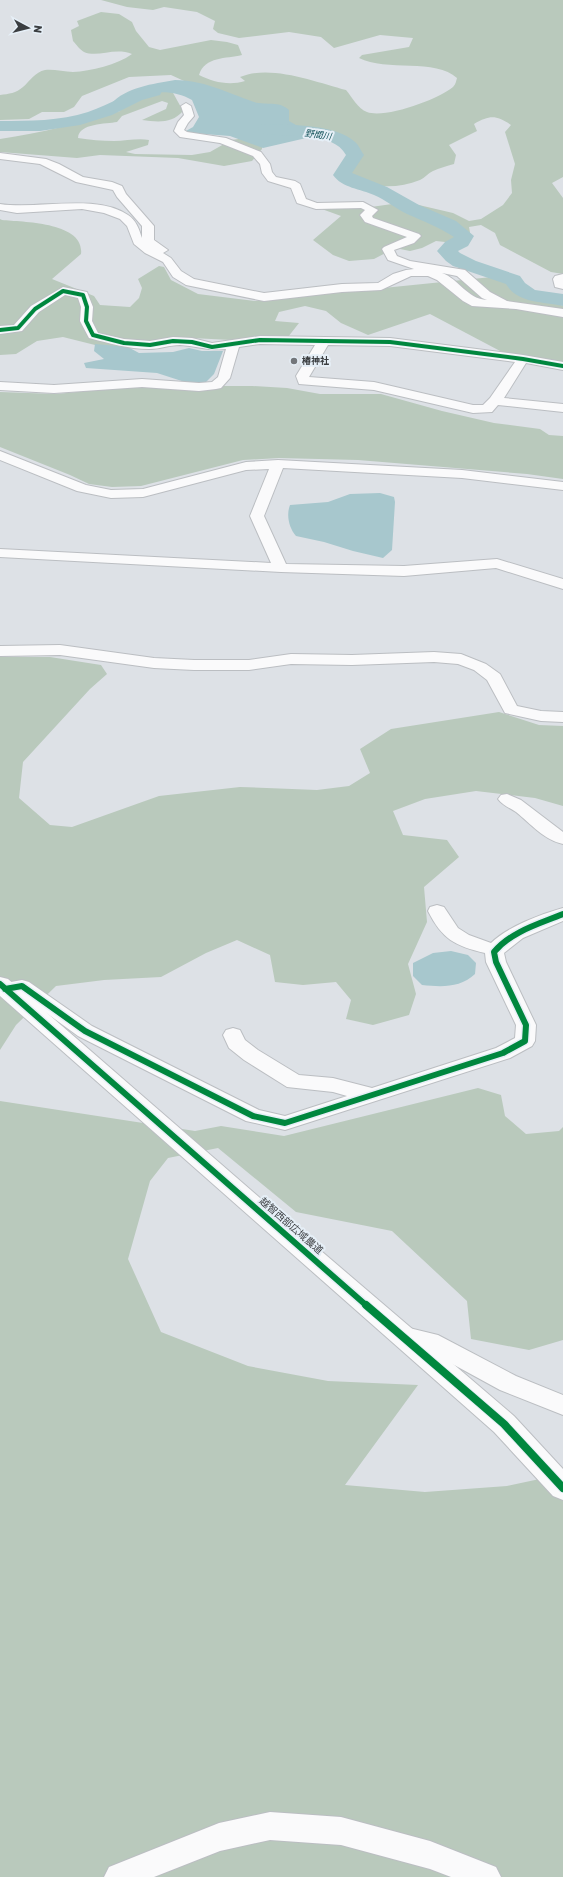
<svg xmlns="http://www.w3.org/2000/svg" width="563" height="1877" font-family="Rubik,'Noto Sans JP',sans-serif">
	<style>
		.forest { fill: #b9c9bc }
		.water { fill: #a7c7cd }
		.lines { fill: none; stroke-linecap: round; stroke-linejoin: round }
		.river { fill: #a7c7cd; fill-rule: evenodd }
		.street-casing { stroke: #bbbec2; stroke-width: 2 }
		.secondary-casing { stroke: #bbbec2; stroke-width: 2 }
		.street { fill: #fafafb; fill-rule: evenodd }
		.secondary { fill: #fafafb; fill-rule: evenodd }
		.cycleway-far2-casing { stroke: #e6eff7; stroke-width: 5.5 }
		.cycleway-far1-casing { stroke: #e6eff7; stroke-width: 9 }
		.cycleway-casing { stroke: #e6eff7; stroke-width: 10 }
		.cycleway-far2 { stroke: #00873e; stroke-width: 4 }
		.cycleway-far1 { stroke: #00873e; stroke-width: 6 }
		.cycleway { stroke: #00873e; stroke-width: 8 }
		.poi-dot { fill: #73767a; stroke: #e6eff7; stroke-width: 1.5 }
		.labels { text-anchor: middle; dominant-baseline: central; stroke-width: 4; stroke-linejoin: round; paint-order: stroke }
		.far-water-label { font-size: 9px; font-style: italic; fill: #0d4e55; stroke: #e6eff7 }
		.far-poi-label { font-size: 9px; font-weight: bold; fill: #3a3d40; stroke: #e6eff7; text-anchor: start }
		.street-label { font-size: 10px; fill: #3a3d40; stroke: #e6eff7 }
	</style>
	<rect width="100%" height="100%" fill="#dde1e6"/>
	<!-- forest -->
	<path class="forest" d="M101,0H563V177L552,183L563,198V274L551,272L500,245L495,233L481,225L469,227L471,238L454,243L436,241L422,248L410,251L395,248L374,259L349,261L333,255L313,240L341,216L319,208L371,207L406,202L453,213L469,221L481,219L503,205L512,193L511,180L515,164L505,132L511,125C496,115 490,115 474,124L477,131L449,145L456,155L454,164C447,166 439,168 433,171C428,173 425,178 420,180C397,189 371,189 351,176V168L357,153L327,137L302,135L171,75L129,77L82,96L74,107L64,112H42L29,119L0,120V95C9,94 16,93 23,87C30,81 35,72 45,70C54,69 64,72 73,72C91,71 117,65 132,54C114,47 98,58 84,52C80,50 76,44 73,41L71,30L79,26L77,21L101,12L119,14L132,22L136,31L149,47L160,50L211,40L227,42L238,45L242,55C226,59 205,56 199,75C213,82 229,86 245,81L240,77C270,64 316,82 346,90C352,97 358,109 367,112C385,119 439,99 453,87C456,84 456,81 457,78C436,58 386,72 359,58L362,55L409,47L413,38L380,35L334,48L321,37L289,32L239,38L218,33L213,29L215,21L197,12L164,7L153,10L127,7Z
		M172,91L183,111C172,124 157,122 142,120L166,109L168,103L162,101L122,116L117,122C106,124 79,123 78,138C90,140 102,141 114,141C126,141 138,138 149,140L148,145L126,152L135,154L192,155L210,152L231,140L246,138L262,144V149L252,161L224,166L178,158L100,155L77,158L0,152V139C41,133 80,123 120,111L122,101L138,93Z
		M0,219L2,220C23,222 85,222 81,254L52,279L94,296L100,305L130,307L139,298L142,288L138,279L159,266L164,267L171,280L198,294L255,301L492,277L563,306V363L502,352L430,314L368,335L341,323L326,311L305,306L279,312L275,321L299,323L288,337L231,340L172,337L111,349L63,337L37,341L16,354L0,355Z
		M139,386H252L287,388L320,394H381L442,411L494,423L540,429L549,435L563,436V479L527,474L358,460L279,458L243,460L141,486L112,487L89,484L70,475L0,447V392L56,394Z
		M0,657H50L101,665L107,674L90,689L23,762L19,798L50,825L72,827L159,796L240,787L317,790L349,786L370,773L360,749L391,729L499,712L539,725L563,726V806L535,798L476,791L425,799L393,811L403,835L447,840L459,857L424,887L427,922L408,964L416,994L409,1015L373,1025L346,1019L351,1000L336,982L303,985L275,982L270,955L237,940L206,953L161,977L104,980L56,986L16,1025L0,1050Z
		M478,1088L501,1095L505,1116L526,1134L559,1131L563,1127V1340L529,1350L471,1339L467,1301L392,1231L296,1212L218,1148L168,1158L150,1181L128,1259L161,1332L248,1366L328,1381L418,1385L345,1485L425,1492L507,1486L563,1474V1877H0V1101L195,1131L221,1126L284,1136Z"/>
	<!-- water -->
	<path class="water" d="M175,80C207,81 225,92 254,102C267,106 278,100 289,110V121L315,136L263,148L230,136L191,133L186,131L193,127L199,117L192,100C175,90 153,90 135,98C127,101 121,108 112,106L111,104C126,87 153,84 175,80Z
		M95,344L128,347L139,353L173,352L189,348L202,351H223L214,374L205,383L191,384L157,373L86,368L84,363L104,359L94,351Z
		M380,493L394,497L395,502L392,550L383,558L353,551L324,542L296,536C289,528 286,515 290,505L328,502L350,494Z
		M451,951L468,955L476,963L475,974C460,988 442,987 422,985L413,976V963L433,953Z"/>
	<g class="lines">
		<!-- river -->
		<path class="river" d="M154,86L160,87L162,91L160,95L142,100L112,115L80,125L40,131H0V121C29,121 60,121 88,112C111,104 131,91 154,86Z
			M267,124C293,125 335,124 355,142C359,145 361,151 364,155L352,173L387,187L419,205L456,221L474,236L468,246L458,251L460,253L476,261L520,276L525,283L535,290L563,294V306C542,301 518,304 506,284L453,266L446,261L437,251L445,242L454,237C439,227 423,221 407,214C395,208 386,200 374,195C361,189 342,188 333,175L346,155C333,130 285,139 261,133L258,129L261,125Z"/>
		<!-- street casing -->
		<g class="street-casing">
			<path id="street" d="M186,103L191,106L194,116L188,123L184,130L187,132L226,138L261,152L270,164L272,172L276,177L295,181L300,184L306,199L317,203L363,202L378,210L372,216L373,218L419,234L421,236L414,243L394,250L397,256L410,261L465,270L490,292L507,301L563,309V317L516,309L472,306L463,301L437,280L428,276H411L381,290L342,292L264,301L186,285L173,277L163,262L145,253L134,244L127,226L120,219L104,213L82,209L17,213L0,210V204C38,210 95,193 128,215C136,220 139,229 142,238V226L117,197L113,190L76,182L40,164L0,159V153L46,159L59,164L83,177L112,182L122,186L126,194L154,226V240L168,250L163,253L171,258L181,271L194,279L264,293L342,284L378,283L393,274L406,270L414,269L388,260L382,249L384,247L407,237L365,222L360,215L365,210L361,208L316,209L297,203L291,188L268,181L262,173L260,164L253,156L220,143L180,137L174,131L178,122L184,115L181,106ZM442,273L457,276L482,298L487,300C467,299 459,279 442,273Z
				M563,274V289L555,287L553,279L555,276Z
				M63,287L87,292L93,307L92,321L98,333L124,339L150,341L173,337L192,338L212,343L260,336L390,338L523,355L563,362V370L526,363L504,398L563,404V412L498,405L492,412L473,413L374,390L299,384L296,376L315,345L260,344L239,347L230,378L221,388L216,389L199,391L142,387L54,393L0,390V382L54,385L142,379L199,383L212,382L218,377L226,349C210,351 196,346 180,345C169,345 160,349 149,349C129,349 108,343 89,338L80,321L81,307L78,298L65,295L39,312L22,331L0,334V326L14,325L31,306ZM328,345L390,346L515,362L490,398L483,405H473L374,382L309,377Z
				M0,451L86,485L111,490L143,489L246,462L278,460L462,470L563,482V490L462,478L283,468L264,516L286,564L404,566L497,559L563,579V589L496,568L404,576L281,572L0,557V549L271,563L250,516L269,469L246,470L143,497L111,498L77,491L0,460Z
				M60,645L154,658L194,660H249L291,654L352,655L434,652L461,654L486,664L500,674L517,706L541,711L563,712V722L541,721L505,713L487,680L474,670L458,664L434,662L352,665L291,664L249,670H194L154,668L60,655L0,656V646Z
				M507,794L521,800L563,832V844C544,840 531,824 516,812C510,808 502,805 498,799L501,795Z
				M437,905L444,907L458,928L469,935L491,943C507,927 541,914 563,908V921L523,938L504,953L506,962L536,1025L535,1041L532,1046L510,1058L285,1130L246,1121L78,1036L19,993L5,995L0,994V984L22,980L29,982L92,1026L259,1110L285,1116L347,1096L333,1092L287,1087L244,1060L229,1048L223,1035L226,1030L233,1028L240,1030L245,1040L258,1050L299,1075L333,1078L372,1088L496,1048L515,1038L516,1025L486,962L485,953C455,946 442,939 428,911L430,907Z
				M401,1326L438,1335L516,1376L563,1395V1415L500,1390L425,1349L393,1341L389,1335L393,1329Z
				M270,1812L341,1817L430,1841L496,1867L501,1877H451L430,1869L341,1845L270,1840L220,1851L154,1877H104L109,1867L219,1823Z"/>
		</g>
		<!-- secondary casing -->
		<g class="secondary-casing">
			<path id="secondary" d="M0,977L8,979L306,1238L514,1416L563,1469V1500L553,1496L494,1432L0,996Z"/>
		</g>
		<!-- street -->
		<use href="#street" class="street"/>
		<!-- secondary -->
		<use href="#secondary" class="secondary"/>
		<!-- cycleway-far2 casing -->
		<g class="cycleway-far2-casing">
			<path id="cycleway-far2" d="M0,330L18,328L35,309L63,291L83,295L87,307L86,321L93,335L124,343L150,345L173,341L192,342L212,347L260,340L390,342L523,359L563,366"/>
		</g>
		<!-- cycleway-far1 casing -->
		<g class="cycleway-far1-casing">
			<path id="cycleway-far1" d="M0,984L367,1306
				M5,989L22,986L85,1031L253,1116L285,1123L503,1053L525,1041L526,1025L496,962L494,952C512,931 539,924 563,914"/>
		</g>
		<!-- cycleway casing -->
		<g class="cycleway-casing">
			<path id="cycleway" d="M366,1305L504,1424L563,1488"/>
		</g>
		<!-- cycleway-far2 -->
		<use href="#cycleway-far2" class="cycleway-far2"/>
		<!-- cycleway-far1 -->
		<use href="#cycleway-far1" class="cycleway-far1"/>
		<!-- cycleway -->
		<use href="#cycleway" class="cycleway"/>
	</g>
	<!-- markers -->
	<circle class="poi-dot" cx="294" cy="361" r="4"/>
	<g class="labels">
		<!-- far-water labels -->
		<g class="far-water-label">
			<text transform="translate(318 135) rotate(8)">野間川</text>
		</g>
		<!-- far-poi labels -->
		<g class="far-poi-label">
			<text x="302" y="361">椿神社</text>
		</g>
		<!-- street labels -->
		<g class="street-label">
			<text transform="translate(291 1226) rotate(41)">越智西部広域農道</text>
		</g>
	</g>
	<!-- north arrow -->
	<g transform="translate(28 28) rotate(97)" stroke="#e6eff7" stroke-width="3" paint-order="stroke">
	<path d="M0-3L7 15L0 10L-7 15Z" fill="#3a3d40"/>
	<text y="-6" font-size="11" font-weight="bold" text-anchor="middle" fill="#3a3d40">N</text>
	</g>
</svg>
